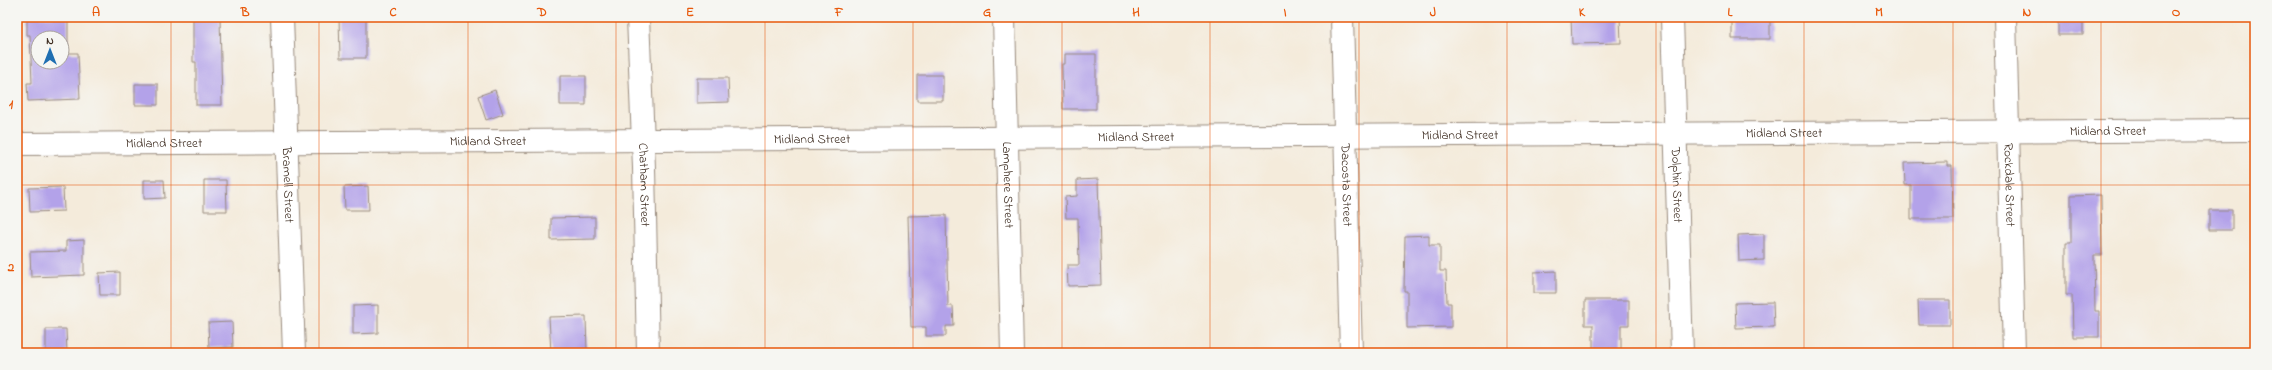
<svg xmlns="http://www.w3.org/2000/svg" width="2272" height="370" font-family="'Indie Flower',sans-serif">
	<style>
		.building { fill: #b3a2e9; fill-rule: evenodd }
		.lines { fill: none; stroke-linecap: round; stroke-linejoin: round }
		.minor-casing { stroke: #988a7c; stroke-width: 24 }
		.minor { stroke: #fff; stroke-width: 22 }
		.grid { fill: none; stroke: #e8590c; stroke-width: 1; stroke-opacity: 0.55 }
		.labels { text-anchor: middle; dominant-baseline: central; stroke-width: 3; stroke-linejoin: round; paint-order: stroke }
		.street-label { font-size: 13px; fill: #3b2a1e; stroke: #f6f6f2 }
		.neatline { fill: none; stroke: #e8590c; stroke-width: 1.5 }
		.grid-label { font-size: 13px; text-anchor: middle; font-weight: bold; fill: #e8590c }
	</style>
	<rect width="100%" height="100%" fill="#f6f6f2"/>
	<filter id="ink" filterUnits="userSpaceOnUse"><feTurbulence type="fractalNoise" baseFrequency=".025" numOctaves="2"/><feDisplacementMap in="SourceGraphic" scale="8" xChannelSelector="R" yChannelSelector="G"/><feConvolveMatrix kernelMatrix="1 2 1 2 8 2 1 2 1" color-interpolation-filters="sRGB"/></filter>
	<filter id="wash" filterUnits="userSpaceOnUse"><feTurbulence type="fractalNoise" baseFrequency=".012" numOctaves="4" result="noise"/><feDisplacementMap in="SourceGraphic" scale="16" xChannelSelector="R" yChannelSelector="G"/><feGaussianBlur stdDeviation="0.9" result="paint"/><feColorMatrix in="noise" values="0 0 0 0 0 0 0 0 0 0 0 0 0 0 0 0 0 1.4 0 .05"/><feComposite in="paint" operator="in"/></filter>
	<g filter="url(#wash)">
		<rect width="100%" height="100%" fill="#f4ebdb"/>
		<g id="blocks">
			<!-- building -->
			<path class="building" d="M27,17H68V53H78L80,99L28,101L27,83H32L30,35H27ZM38,38H62V62H38Z
				M193,17H220L222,105H196V62H193Z
				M339,17H366V58H340Z
				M1620,17L1621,43L1572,44L1571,18Z
				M1732,17H1770V39H1732Z
				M2058,17H2083V35H2058Z
				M1065,54H1096V109H1063L1062,64H1065Z
				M917,75H943V101H917Z
				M560,76H586V105H560Z
				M697,78H728L729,102L697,103Z
				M135,84H158V105H135Z
				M495,90L503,114L486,120L478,96Z
				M1947,162V166H1952L1953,219H1911V185H1905L1904,163Z
				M1098,179L1101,285L1068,286L1067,265H1079L1078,218H1066L1065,197L1077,196V180Z
				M144,180H164L165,198L144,199Z
				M204,180H226L227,211H204Z
				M368,186L369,210H345L344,187Z
				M63,187L64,211L30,212L29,188Z
				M2101,195L2102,255H2094L2095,311H2099V337H2073L2072,295H2066V243H2071V196Z
				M2209,210H2232V230H2209Z
				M946,215L948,306H953L954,326H946V336H926V327H911L908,216Z
				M595,217V239L551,240V218Z
				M1764,234V260L1739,261L1738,235Z
				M1429,235V245H1440V271H1446L1447,303H1451V327L1407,328V291H1404L1405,236Z
				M84,240V275L31,277L30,252L66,251V241Z
				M1556,271V293H1534V272Z
				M120,272V295H100L99,273Z
				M1585,300H1629V325H1621V353H1593V325H1585Z
				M1918,300H1950V325H1919Z
				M1773,302L1774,327L1736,328L1735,303Z
				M378,305V333L353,334V306Z
				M586,316L587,353H551L549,317Z
				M232,322L233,347L209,348L208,323Z
				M46,329H66L67,353H46Z"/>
		</g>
	</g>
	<g filter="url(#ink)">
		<use href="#blocks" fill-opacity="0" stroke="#988a7c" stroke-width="1"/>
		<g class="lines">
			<!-- minor casing -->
			<g class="minor-casing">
				<g id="minor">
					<path id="s1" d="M282,17L294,353"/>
					<path id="s2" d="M638,17L644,168L648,353"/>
					<path id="s3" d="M1004,17L1012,353"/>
					<path id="s4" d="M1342,17L1351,353"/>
					<path id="s5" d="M1672,17L1682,353"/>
					<path id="s6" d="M2005,17L2014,353"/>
					<path id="s7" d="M17,144L2255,130"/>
				</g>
			</g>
			<!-- minor -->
			<use href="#minor" class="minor"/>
		</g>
	</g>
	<!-- grid -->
	<path class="grid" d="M171,17V353M319,17V353M468,17V353M616,17V353M765,17V353M913,17V353M1062,17V353M1210,17V353M1359,17V353M1507,17V353M1656,17V353M1804,17V353M1953,17V353M2101,17V353M17,185H2255"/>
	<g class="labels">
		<!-- street labels -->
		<g class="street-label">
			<text stroke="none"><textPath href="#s7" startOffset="2091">Midland Street</textPath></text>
			<text stroke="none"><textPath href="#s7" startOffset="1767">Midland Street</textPath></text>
			<text stroke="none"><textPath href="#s7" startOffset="1443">Midland Street</textPath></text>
			<text stroke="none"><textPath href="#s7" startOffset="1119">Midland Street</textPath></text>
			<text stroke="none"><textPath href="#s7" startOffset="795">Midland Street</textPath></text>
			<text stroke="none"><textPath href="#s7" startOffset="471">Midland Street</textPath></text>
			<text stroke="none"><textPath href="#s7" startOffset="147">Midland Street</textPath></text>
			<text stroke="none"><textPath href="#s1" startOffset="168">Bramell Street</textPath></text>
			<text stroke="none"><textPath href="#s2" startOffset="168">Chatham Street</textPath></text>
			<text stroke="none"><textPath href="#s3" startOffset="168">Lamphere Street</textPath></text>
			<text stroke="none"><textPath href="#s4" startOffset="168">Dacosta Street</textPath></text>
			<text stroke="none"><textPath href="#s5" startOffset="168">Dolphin Street</textPath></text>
			<text stroke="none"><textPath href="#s6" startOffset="168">Rockdale Street</textPath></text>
		</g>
	</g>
	<!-- margin -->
	<rect width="2272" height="370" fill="none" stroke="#f6f6f2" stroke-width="44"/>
	<!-- north arrow -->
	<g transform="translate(50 50)"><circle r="19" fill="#f6f6f2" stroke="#aba49d"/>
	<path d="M0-3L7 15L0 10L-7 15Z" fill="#1f6fb2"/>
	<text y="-6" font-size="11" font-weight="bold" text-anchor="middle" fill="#3b2a1e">N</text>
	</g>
	<rect x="22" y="22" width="2228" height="326" class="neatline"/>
	<g class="grid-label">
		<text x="96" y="16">A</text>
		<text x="245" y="16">B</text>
		<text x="393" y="16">C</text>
		<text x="542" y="16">D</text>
		<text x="690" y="16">E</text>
		<text x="839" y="16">F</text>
		<text x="987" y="16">G</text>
		<text x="1136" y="16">H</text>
		<text x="1285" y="16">I</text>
		<text x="1433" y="16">J</text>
		<text x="1582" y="16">K</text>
		<text x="1730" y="16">L</text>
		<text x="1879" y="16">M</text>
		<text x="2027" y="16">N</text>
		<text x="2176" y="16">O</text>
		<text x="11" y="108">1</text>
		<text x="11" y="271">2</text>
	</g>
</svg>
